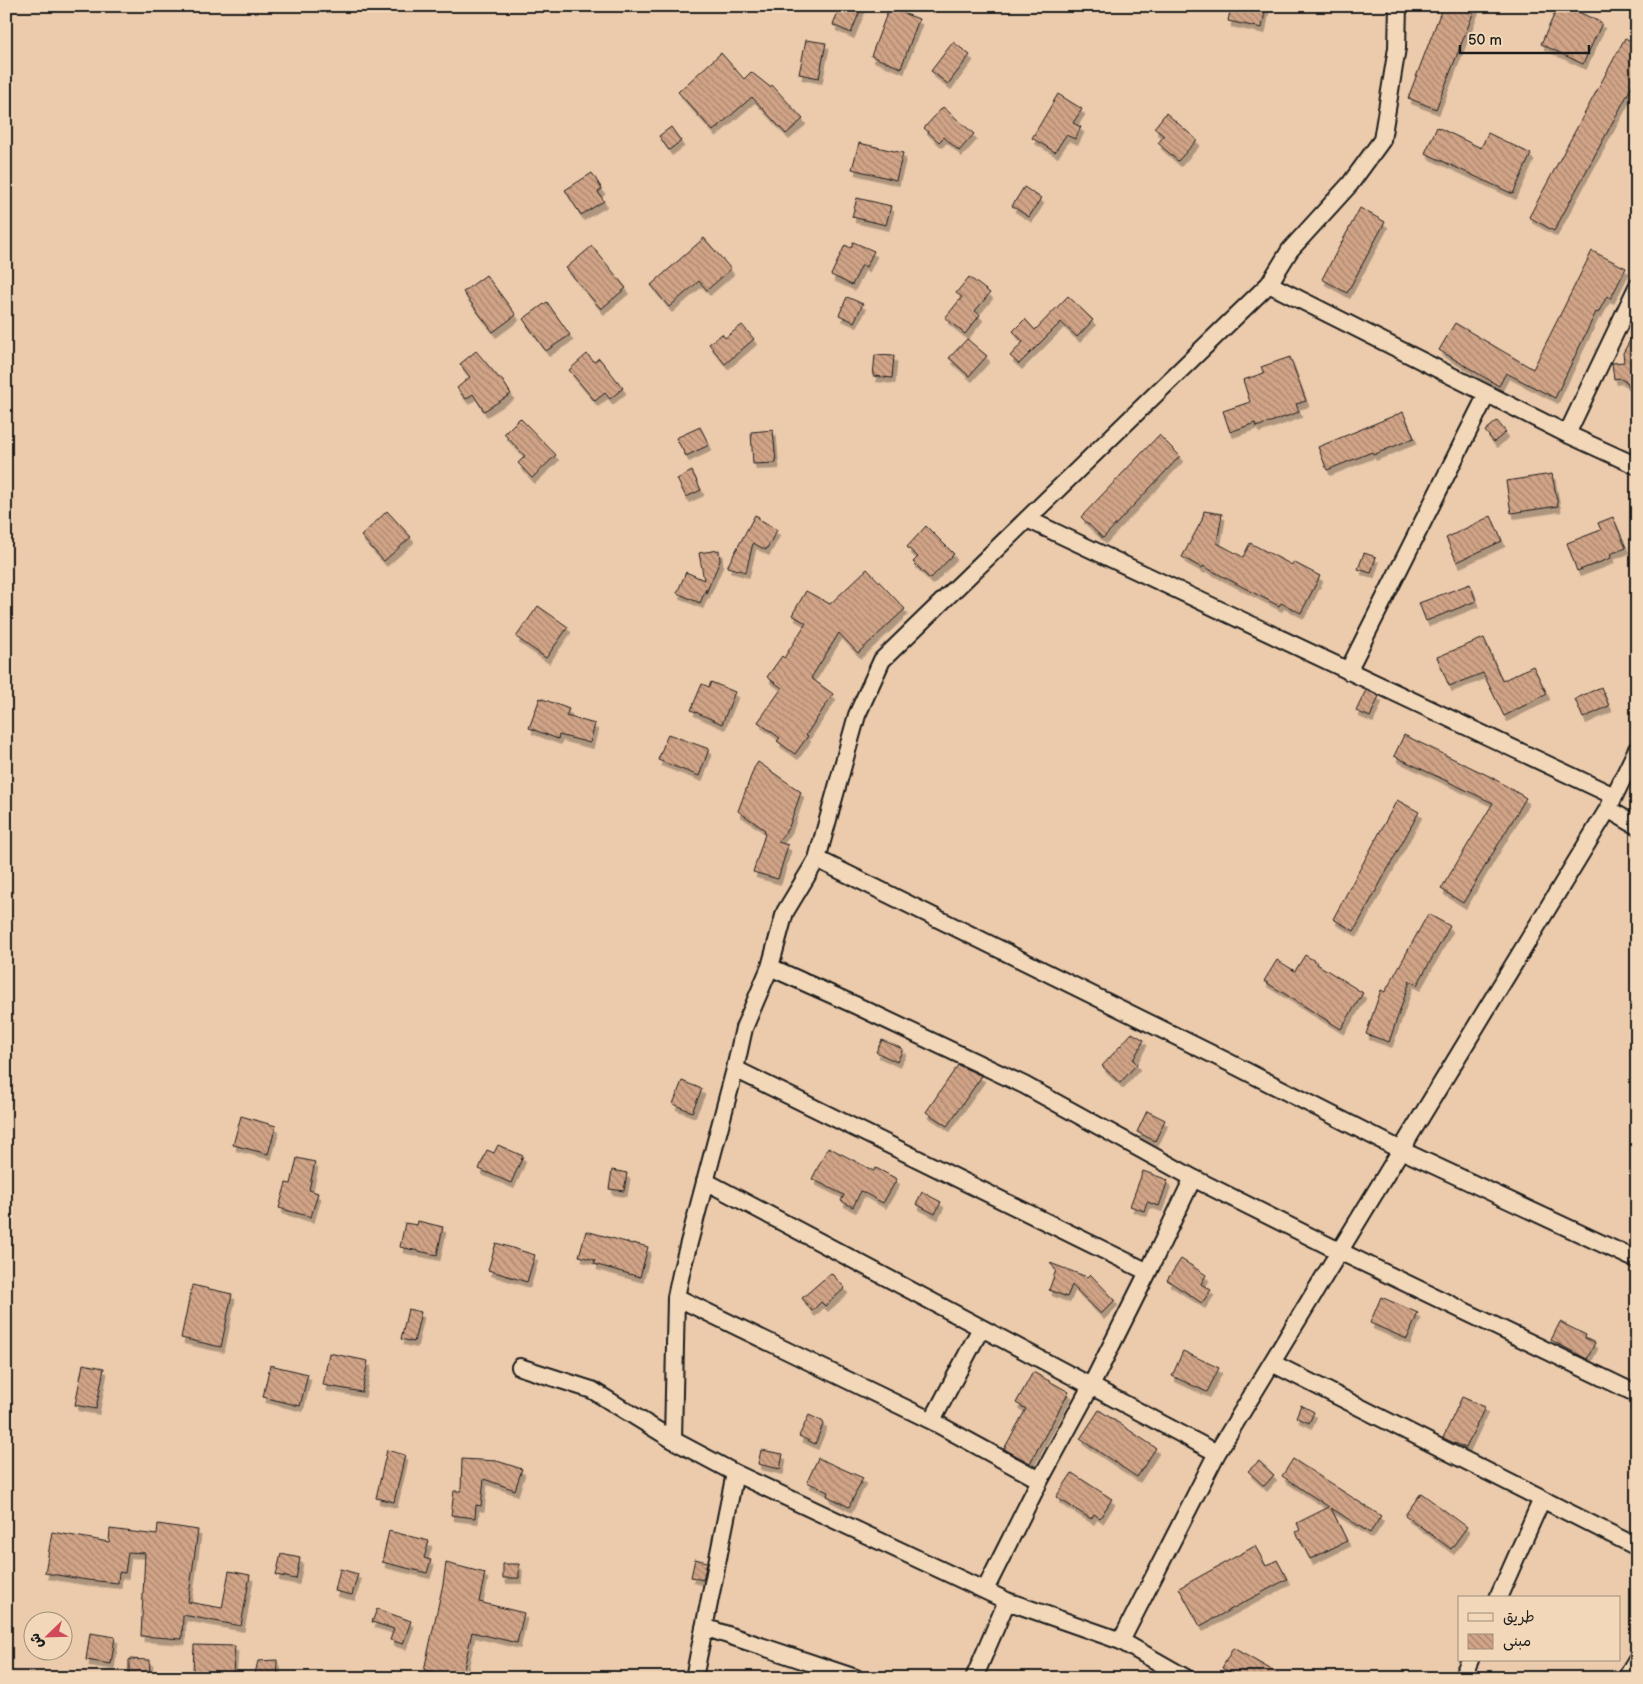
<svg xmlns="http://www.w3.org/2000/svg" width="1643" height="1684" font-family="'Balsamiq Sans','Playpen Sans Arabic',sans-serif">
	<style>
		.building { fill: url(#building-back-hatch); stroke: #1c1c1c; filter: url(#shadow) }
		.lines { fill: none; stroke-linecap: round; stroke-linejoin: round }
		.minor-casing { stroke: #1c1c1c; stroke-width: 20 }
		.minor { stroke: #f2d8b9; stroke-width: 16 }
	</style>
	<defs>
		<pattern id="building-back-hatch" width="6" height="6" patternUnits="userSpaceOnUse" patternTransform="scale(1.25)"><rect width="6" height="6" fill="#d1a487"/><path d="M-1 5l2 2M0 0l6 6M5-1l2 2" fill="none" stroke="#a9856e"/></pattern>
		<filter id="shadow"><feDropShadow dx="3" dy="5.5" stdDeviation="0" flood-color="#0004"/></filter>
	</defs>
	<rect width="100%" height="100%" fill="#eccbac"/>
	<filter id="ink" filterUnits="userSpaceOnUse"><feTurbulence type="fractalNoise" baseFrequency=".02" numOctaves="2"/><feDisplacementMap in="SourceGraphic" scale="10" xChannelSelector="R" yChannelSelector="G"/><feConvolveMatrix kernelMatrix="1 2 1 2 8 2 1 2 1" color-interpolation-filters="sRGB"/></filter>
	<g filter="url(#ink)">
		<!-- building -->
		<path class="building" d="M840,6H862L851,33L833,25Z
			M1231,6H1266L1262,28L1228,21Z
			M1443,6H1476L1436,109L1408,98Z
			M1558,6H1566L1602,23L1583,64L1541,44Z
			M889,8L919,19L901,68L871,56Z
			M1625,38L1637,44V77L1554,231L1529,217Z
			M806,40L826,43L819,78L799,74Z
			M953,42L970,55L948,84L931,71Z
			M721,53L744,79L751,72L770,87L772,85L803,119L786,134L752,97L713,131L678,92Z
			M1058,94L1082,109L1073,123L1081,127L1075,139L1066,135L1055,152L1032,138Z
			M943,107L974,134L959,151L944,137L939,142L924,128Z
			M1166,113L1197,140L1178,161L1158,143L1164,136L1154,128Z
			M671,127L681,141L669,150L659,136Z
			M1437,127L1481,148L1488,133L1531,154L1513,194L1425,153Z
			M859,143L903,153L896,180L852,169Z
			M592,173L602,189L598,192L604,201L581,215L565,190Z
			M1024,187L1041,198L1029,217L1012,206Z
			M857,198L891,206L886,225L852,217Z
			M1360,208L1385,222L1347,293L1322,279Z
			M704,238L731,269L707,290L699,281L669,307L651,285Z
			M853,242L874,251L866,267L862,265L852,285L831,275L845,245L851,248Z
			M592,246L626,288L601,309L566,268Z
			M1592,251L1626,268L1611,298L1607,296L1598,313L1596,312L1555,398L1506,373L1499,386L1439,350L1455,323L1533,369Z
			M486,275L516,315L493,332L463,292Z
			M969,277L990,293L975,311L980,315L965,334L945,318L962,297L956,293Z
			M1068,296L1093,320L1077,337L1061,322L1019,364L1010,356L1023,342L1013,331L1025,319L1035,330Z
			M847,297L863,304L854,322L839,315Z
			M547,302L570,335L546,351L523,319Z
			M742,325L754,339L725,364L709,344L722,334L725,338Z
			M1637,328V390H1629L1628,383L1619,378L1614,379L1612,363L1624,362L1623,353Z
			M967,339L987,356L969,376L949,358Z
			M476,351L499,378H501L511,394L484,411L473,394L466,399L457,388L470,377L460,364Z
			M587,354L594,362L599,358L623,388L610,399L605,393L595,401L569,370Z
			M875,355L894,356L892,378L873,376Z
			M1290,357L1306,401L1296,404L1299,412L1256,427L1255,423L1230,432L1223,411L1250,402L1243,380L1264,373L1261,367Z
			M1403,412L1414,438L1373,455L1372,452L1327,470L1318,447Z
			M520,418L556,455L532,478L518,463L525,456L504,434Z
			M1497,421L1506,432L1494,442L1485,431Z
			M700,427L709,445L686,456L676,438Z
			M773,430L776,463L753,464L751,432Z
			M1159,435L1180,456L1103,538L1081,517Z
			M692,471L701,490L686,497L677,479Z
			M1552,474L1558,506L1511,513L1506,481Z
			M387,511L411,537L384,561L361,536Z
			M1204,511L1222,514L1217,543L1243,557L1250,543L1292,565L1293,562L1320,576L1301,613L1281,603L1279,606L1203,566L1202,568L1182,557L1202,520Z
			M755,515L759,517V520L777,530L766,550L753,543L746,572L727,567Z
			M1491,516L1502,541L1457,562L1446,538Z
			M1613,517L1626,548L1610,554L1611,558L1577,571L1567,543L1601,530L1598,523Z
			M926,526L954,554L930,579L913,562L918,557L907,547Z
			M719,550L720,561L706,593V589L700,603L677,593L686,572L704,580L699,553Z
			M1364,553L1376,557L1371,573L1358,569Z
			M867,569L905,609L858,653L839,633L811,678L833,694L806,735L808,736L795,754L777,741L780,738L758,722L782,688L767,677L782,656L784,658L806,623L792,615L806,591L830,604Z
			M1470,584L1476,601L1426,621L1419,603Z
			M538,606L568,627L546,658L516,637Z
			M1484,638L1502,681L1533,666L1547,694L1504,716L1483,673L1449,686L1437,657Z
			M711,682L735,692L722,724L691,710L702,684L709,687Z
			M1601,687L1609,706L1583,718L1575,699Z
			M1366,690L1379,696L1370,717L1356,711Z
			M540,698L569,709L566,716L595,724L590,743L559,735L558,739L529,728Z
			M668,734L709,749L699,776L658,760Z
			M1404,735L1491,777L1526,798L1463,903L1441,889L1493,803L1394,756Z
			M758,762L801,792L789,827L778,842L788,845L778,879L753,872L765,834L764,833L765,830L738,811L754,768Z
			M1397,800L1419,812L1354,931L1333,919Z
			M1428,914L1450,926L1417,985L1410,981L1389,1042L1366,1034L1381,990L1385,992Z
			M1305,955L1318,963L1317,964L1363,993L1341,1029L1264,981L1277,960L1295,971Z
			M1132,1033L1144,1040L1133,1060L1137,1064L1120,1083L1102,1066Z
			M882,1040L903,1049L897,1062L876,1052Z
			M958,1065L982,1076L947,1126L926,1112Z
			M682,1081L702,1089L692,1112L673,1104Z
			M1147,1111L1165,1120L1155,1141L1137,1132Z
			M241,1116L276,1126L268,1154L233,1145Z
			M498,1145L523,1156L511,1183L479,1169L487,1150L494,1153Z
			M828,1147L874,1171L876,1168L897,1179L883,1203L861,1191L853,1207L841,1201L844,1195L812,1179Z
			M297,1158L315,1162L309,1190L318,1193L311,1217L279,1208L286,1183L291,1184Z
			M612,1170L627,1173L624,1191L609,1189Z
			M1143,1171L1168,1180L1159,1206L1147,1202L1144,1211L1130,1206Z
			M922,1192L941,1202L935,1214L916,1204Z
			M418,1221L443,1227L437,1255L400,1247L405,1223L417,1225Z
			M586,1231L633,1244V1243L648,1247L640,1277L594,1264L595,1260L579,1256Z
			M496,1243L535,1255L527,1282L488,1270Z
			M1181,1259L1206,1275L1201,1284L1211,1290L1202,1303L1167,1280Z
			M1050,1263L1087,1277L1090,1274L1115,1300L1101,1314L1072,1285L1067,1297L1049,1290L1056,1270Z
			M831,1273L845,1288L825,1306L821,1302L812,1311L802,1298Z
			M192,1285L232,1294L221,1347L181,1338Z
			M1381,1297L1418,1313L1407,1339L1370,1323Z
			M408,1309L421,1312L414,1342L401,1339Z
			M1560,1322L1586,1335L1585,1338L1595,1343L1587,1359L1551,1340Z
			M1183,1351L1219,1368L1207,1392L1172,1376Z
			M329,1353L368,1361L362,1392L323,1385Z
			M83,1364L104,1368L96,1409L75,1405Z
			M270,1365L308,1374L300,1406L263,1397Z
			M1033,1372L1069,1392L1030,1463L1004,1449L1026,1409L1016,1403Z
			M1462,1397L1485,1407L1466,1448L1443,1438Z
			M1301,1405L1314,1412L1309,1423L1296,1417Z
			M1099,1410L1156,1448L1137,1477L1080,1439Z
			M809,1415L824,1422L815,1444L799,1436Z
			M387,1450L405,1455L394,1502L376,1498Z
			M761,1450L783,1454L780,1469L758,1464Z
			M818,1458L863,1478L849,1507L827,1496L828,1492L807,1482Z
			M462,1459L497,1461L522,1469L515,1490L484,1479L481,1506L476,1505L475,1518L451,1515L454,1491H461Z
			M1293,1459L1381,1516L1370,1533L1331,1508L1347,1541L1310,1559L1296,1532L1300,1530L1297,1523L1329,1507L1282,1476Z
			M1259,1461L1274,1475L1264,1486L1248,1471Z
			M1072,1473L1112,1499L1100,1518L1094,1514L1091,1519L1056,1497Z
			M1421,1493L1467,1527L1451,1549L1405,1515Z
			M158,1524L198,1530L188,1602L222,1608L229,1571L250,1575L241,1626L183,1615L182,1639L141,1636L145,1553L128,1552L125,1573L119,1572L118,1583L87,1580L45,1573L52,1532L109,1542L110,1529L157,1535Z
			M389,1531L429,1541L424,1558L431,1560L427,1573L382,1562Z
			M1255,1546L1266,1566L1277,1560L1287,1579L1200,1626L1179,1588Z
			M281,1554L300,1558L296,1579L276,1575Z
			M695,1559L707,1562L703,1580L691,1577Z
			M446,1563L485,1573L479,1602L524,1613L517,1643L472,1632L462,1678L424,1670L443,1584Z
			M503,1564H519V1578H503Z
			M340,1569L358,1574L352,1595L335,1591Z
			M377,1609L411,1621L403,1644L390,1640L394,1629L372,1622Z
			M90,1633L115,1637L111,1664L86,1660Z
			M194,1645L235,1646L233,1673L193,1672Z
			M1233,1648L1286,1678H1240L1222,1668Z
			M129,1659L150,1660L149,1675L129,1674Z
			M277,1660L278,1675H270V1678H254L258,1661Z"/>
		<g class="lines">
			<!-- minor casing -->
			<g class="minor-casing">
				<path id="minor" d="M1269,284L1290,250L1350,184L1382,140L1397,48L1398,6
					M1567,434L1637,287
					M1027,519L1614,796
					M1348,671L1487,394
					M1608,809L1637,826
					M817,859L1228,1062L1401,1150L1637,1260
					M770,967L855,1005L1024,1085L1193,1178L1339,1251L1637,1394
					M735,1069L1148,1272
					M705,1181L1217,1453
					M676,1297L932,1421L1040,1480
					M1272,1363L1637,1547
					M520,1367L592,1390L673,1440L735,1473L1007,1601L1121,1641L1186,1678
					M932,1421L981,1328
					M673,1440L676,1297L682,1269L735,1069L744,1028L770,967L785,912L817,859L857,715L882,660L1269,284L1567,434L1637,466
					M985,1590L1040,1480L1091,1386L1148,1272L1193,1178
					M1498,1598L1542,1499
					M704,1627L856,1678
					M1121,1641L1217,1453L1608,809L1637,749
					M694,1678L735,1473
					M974,1678L1007,1601
					M1462,1678L1470,1660
					M1626,1678L1637,1660"/>
			</g>
			<!-- minor -->
			<use href="#minor" class="minor"/>
		</g>
	</g>
	<!-- margin -->
	<rect width="1643" height="1684" fill="none" stroke="#f2d8b9" stroke-width="25"/>
	<rect x="12" y="12" width="1618" height="1659" fill="none" stroke="#1c1c1c" stroke-width="2" filter="url(#ink)"/>
	<!-- legend -->
	<rect x="1458" y="1596" width="162" height="65" fill="#f2d8b9" stroke="#9c8d7a"/>
	<rect x="1468" y="1613" width="25" height="8" fill="#f2d8b9" stroke="#9c8d7a"/>
	<text x="1503" y="1622" font-size="15" fill="#1c1c1c">طريق</text>
	<rect x="1468" y="1634" width="25" height="15" fill="url(#building-back-hatch)" stroke="#9c8d7a"/>
	<text x="1503" y="1646" font-size="15" fill="#1c1c1c">مبنى</text>
	<!-- north arrow -->
	<g transform="translate(48 1636) rotate(247)"><circle r="24" fill="#f2d8b9" stroke="#9c8d7a"/>
	<path d="M0-4L9 19L0 12L-9 19Z" fill="#d1495b"/>
	<text y="-8" font-size="14" font-weight="bold" text-anchor="middle" fill="#1c1c1c">ش</text>
	</g>
	<!-- scale -->
	<path d="M1460 45v8h129v-8" fill="none" stroke="#1c1c1c" stroke-width="2.5"/>
	<text x="1468" y="45" font-size="15" fill="#1c1c1c" stroke="#f2d8b9" stroke-width="4" paint-order="stroke">50 m</text>
</svg>
